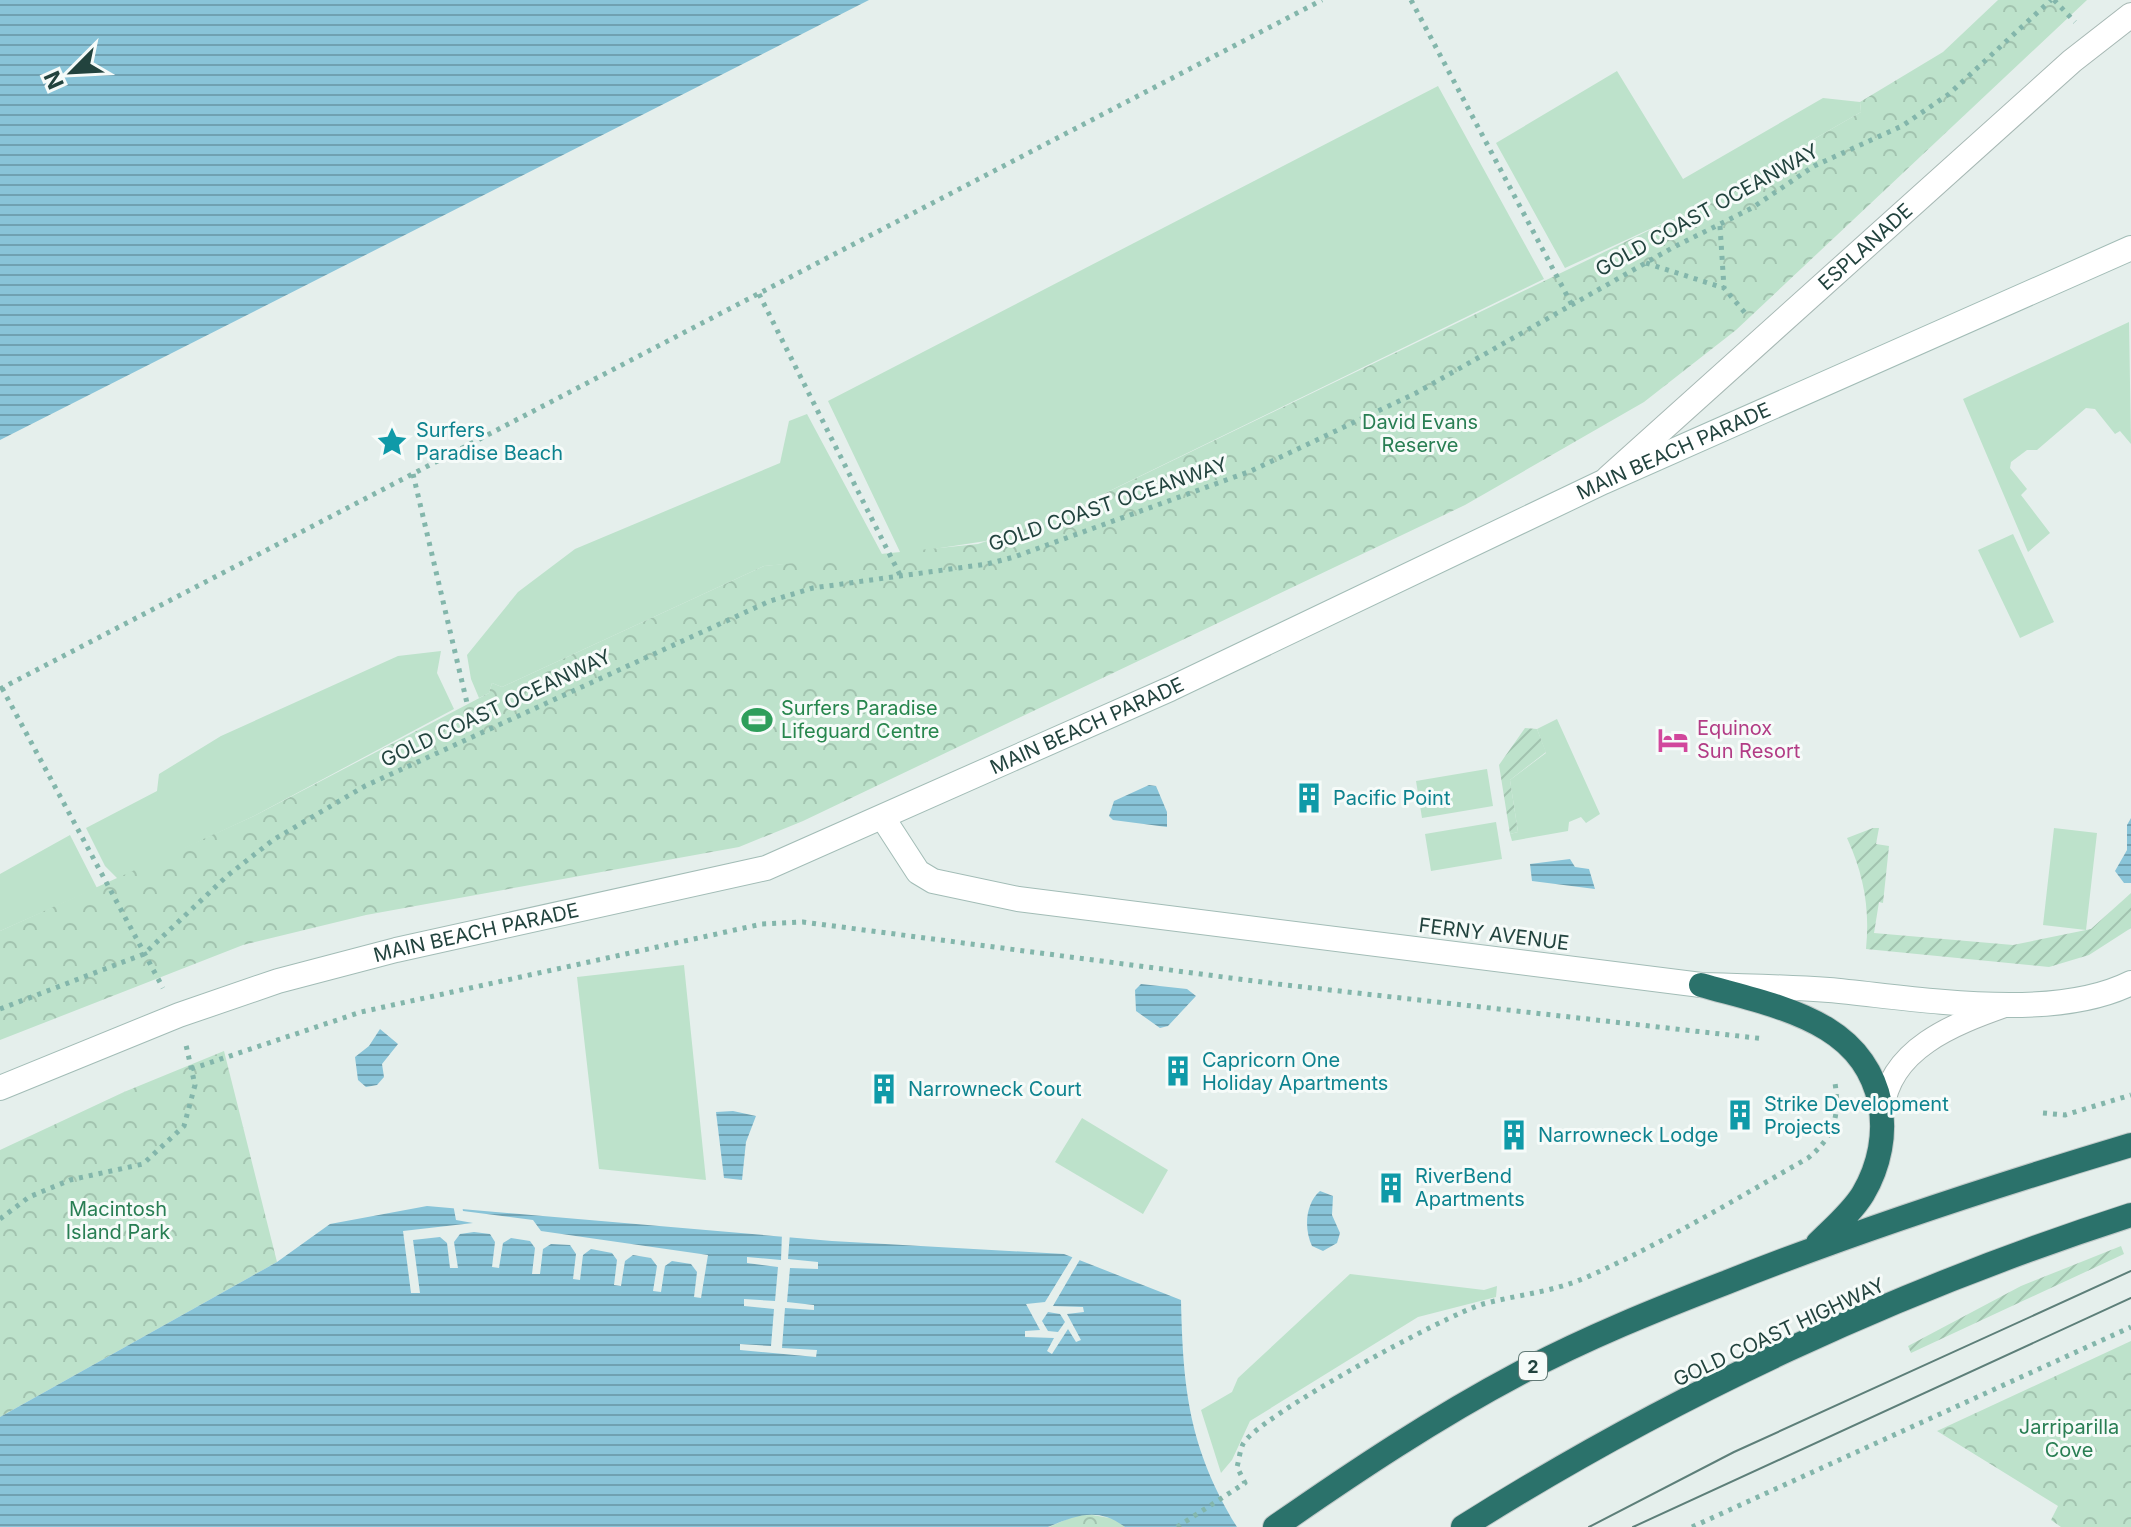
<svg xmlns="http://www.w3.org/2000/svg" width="2131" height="1527" font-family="Inter,sans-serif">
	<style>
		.grass { fill: #bde2cb }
		.park { fill: url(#park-crowns) }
		.garden { fill: url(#garden-furrows) }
		.water { fill: url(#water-rules) }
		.pier { fill: #e5efec; fill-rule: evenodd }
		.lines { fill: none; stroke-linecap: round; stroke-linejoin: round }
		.lane-casing { stroke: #a7b8b4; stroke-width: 24 }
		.street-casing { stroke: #a7b8b4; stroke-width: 26 }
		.secondary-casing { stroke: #a2bcb6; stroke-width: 26 }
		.highway-casing { stroke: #c1cac9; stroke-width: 26 }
		.path { stroke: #83b6ab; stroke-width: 5; stroke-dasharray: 4 6; stroke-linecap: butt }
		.lane { stroke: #fff; stroke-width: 22 }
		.street { stroke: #fff; stroke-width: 24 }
		.secondary { stroke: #fff; stroke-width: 24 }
		.highway { stroke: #2b726b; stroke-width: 24 }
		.tram { stroke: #5d7f79; stroke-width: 2 }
		.labels { text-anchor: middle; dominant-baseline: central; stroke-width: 6; stroke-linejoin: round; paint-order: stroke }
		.shield { fill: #f6fbf9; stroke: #627a76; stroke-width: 2 }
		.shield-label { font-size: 18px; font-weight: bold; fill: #22433e }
		.street-label { font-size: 20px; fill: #22433e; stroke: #f6fbf9 }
		.park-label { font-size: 20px; fill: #287e53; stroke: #f6fbf9 }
		.culture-label { font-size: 20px; fill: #0d838f; stroke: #f6fbf9; text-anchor: start }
		.leisure-label { font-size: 20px; fill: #27864d; stroke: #f6fbf9; text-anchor: start }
		.hotel-label { font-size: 20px; fill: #b23c85; stroke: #f6fbf9; text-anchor: start }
	</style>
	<defs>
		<pattern id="park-crowns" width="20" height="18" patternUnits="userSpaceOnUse" patternTransform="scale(2)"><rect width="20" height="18" fill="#bde2cb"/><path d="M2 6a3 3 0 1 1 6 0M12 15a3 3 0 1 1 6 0" fill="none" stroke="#a2c3af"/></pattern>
		<pattern id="garden-furrows" width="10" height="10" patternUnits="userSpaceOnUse" patternTransform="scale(2)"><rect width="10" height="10" fill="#bde2cb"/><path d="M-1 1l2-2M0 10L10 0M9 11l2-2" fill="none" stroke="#a2c3af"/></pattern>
		<pattern id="water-rules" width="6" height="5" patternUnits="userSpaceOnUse" patternTransform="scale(2)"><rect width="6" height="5" fill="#89c4d8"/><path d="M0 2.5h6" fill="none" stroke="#70a1b1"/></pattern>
	</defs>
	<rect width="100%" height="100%" fill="#e5efec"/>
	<!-- grass -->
	<path class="grass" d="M1617,71L1683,179L1823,98L1860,102L1861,112L1687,212L1565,268L1496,143Z
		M1438,86L1544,279L1056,517L999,539L901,554L828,401Z
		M2129,322L2131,444L2120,431L2115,434L2095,409L2086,408L2037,450H2027L2011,462L2010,468L2027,489L2021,495L2050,533L2028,552L1963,399Z
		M807,414L883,556L764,566L502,687L492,683L489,693L479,698L471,679L467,655L518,592L575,549L780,463L789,421Z
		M2013,534L2054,622L2020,638L1978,550Z
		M441,651L437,673L454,709L254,816L118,879L105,866L86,828L157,791L159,774L221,736L398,656Z
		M1557,719L1600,814L1586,823L1581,817L1569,822L1568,831L1512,841L1510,834L1518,832L1510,780L1546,753L1537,729Z
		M1487,769L1493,806L1422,818L1416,781Z
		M1496,822L1502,859L1431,871L1425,834Z
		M2054,828L2097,833L2086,930L2043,925Z
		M70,835L97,888L0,931V874Z
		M684,965L706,1180L599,1169L577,977Z
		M1082,1118L1168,1170L1143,1214L1055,1162Z
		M1350,1274L1484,1290L1497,1286L1496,1297L1418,1317L1250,1421L1232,1460L1221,1473L1201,1410L1232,1392L1238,1378Z"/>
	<!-- park -->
	<path class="park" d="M1998,0H2087L1736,330L1644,402L1465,505L803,821L739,847L366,915L243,945L0,1040V931L254,816L489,693L492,683L502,687L764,566L978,544L1056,517L1687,212L1861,112L1860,102L1943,52Z
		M224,1051L277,1262L0,1417V1150L124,1092Z
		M2131,1341V1527H2061L2051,1520L2058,1506L1937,1431Z
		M1081,1513L1115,1519L1125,1527H1049Z"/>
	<!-- garden -->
	<path class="garden" d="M1525,728L1537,729L1546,752L1510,780L1518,832L1510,834L1499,765Z
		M1873,828H1879L1876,844L1889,846L1883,903L1879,902L1874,933L2013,945L2091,929L2131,893V928L2089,955L2049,967L1866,949C1870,909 1864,875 1847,838Z
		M2121,1246L2124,1254L1911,1353L1908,1346L2021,1286Z"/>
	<!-- water -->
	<path class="water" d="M0,0H869L0,440Z
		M1149,785L1156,786L1167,812V827L1113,820L1109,816L1114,801Z
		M2131,818V883H2124L2115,871L2127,850V825Z
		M1570,859L1575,867L1589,869L1595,889L1532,881L1530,864Z
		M1141,984L1187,989L1196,996L1168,1026L1160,1028L1136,1011L1135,990Z
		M380,1029L398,1044L382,1064L384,1077L377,1085L366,1087L358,1080L355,1057L369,1046Z
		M733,1111L756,1116L746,1142L742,1180L724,1178L716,1112Z
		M1320,1191L1333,1196L1332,1215L1340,1233L1337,1243L1323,1251L1312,1246C1304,1229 1305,1204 1320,1191Z
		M427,1206L832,1241L1064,1254L1181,1300C1183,1390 1189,1448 1237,1527H1125C1098,1507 1077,1515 1048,1527H0V1417L277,1262L330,1224Z"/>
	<!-- pier -->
	<path class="pier" d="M453,1204L462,1205L463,1211L533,1220L541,1231L708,1255L701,1298L694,1297L697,1272L691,1264L672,1261L665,1266L661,1292L653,1291L657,1266L651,1258L633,1255L625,1261L621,1286L614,1285L617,1260L612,1253L591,1249L583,1255L580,1280L573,1279L576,1254L570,1245L551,1244L543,1249L540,1274H532L535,1248L530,1241L511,1238L503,1243L499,1268L492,1267L495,1242L490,1234L474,1232L460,1234L454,1242L458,1268H450L447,1243L440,1237L413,1240L420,1293H411L403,1231L473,1223L456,1220Z
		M782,1233H790L788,1259L818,1262V1269L790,1268L787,1302L814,1305V1310L785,1308L782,1348L817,1350L816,1357L740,1350V1344L771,1346L774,1309L744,1306V1299L775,1301L778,1267L747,1263V1257L781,1260Z
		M1075,1253L1082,1256L1053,1306L1083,1307L1084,1312L1067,1314L1081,1340L1076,1342L1068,1329L1052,1354L1047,1351L1054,1338L1025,1337V1331L1040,1330L1026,1304L1045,1302ZM1048,1312L1060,1314L1065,1322L1058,1332L1048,1331L1042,1321Z"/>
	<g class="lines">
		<!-- lane casing -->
		<g class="lane-casing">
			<path id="lane" d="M1883,1110C1889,1049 1954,1024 2005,1006"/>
		</g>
		<!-- street casing -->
		<g class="street-casing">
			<g id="street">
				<path id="s1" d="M1608,478L2072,61L2131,15"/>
			</g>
		</g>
		<!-- secondary casing -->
		<g class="secondary-casing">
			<g id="secondary">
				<path d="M883,818L918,872L933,881L1018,899L1701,985C1744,986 1786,987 1829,990C1916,998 2051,1023 2131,983"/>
				<path id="s2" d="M0,1088L179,1015L278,981L396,950L766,868L1170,689L1603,482L2131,248"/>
			</g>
		</g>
		<!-- highway casing -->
		<g class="highway-casing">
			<path id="highway" d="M1701,985C1743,997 1789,1006 1827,1029C1886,1065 1897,1136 1863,1194C1852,1212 1833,1228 1818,1243
				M1275,1527C1354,1472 1435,1418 1520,1373C1586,1338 1655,1310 1725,1283C1858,1230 1994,1186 2131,1145
				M1463,1527C1670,1396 1898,1290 2131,1215"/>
		</g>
		<!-- path -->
		<path class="path" d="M1411,0L1572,305
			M2054,0L2075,22
			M1720,226L1724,288L1746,314
			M1646,263L1724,288
			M759,294L901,577
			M413,474L467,703
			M2,688L163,988
			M0,689L1322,0
			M0,1009L144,954L227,876L273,840L365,786L770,601L813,588L987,564L1014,557L1251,471L1416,393L1672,248L1752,208L1814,166L1902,126L1949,94L2051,0
			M191,1069L361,1012L762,924L803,922L1277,984L1765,1039
			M2043,1113L2065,1115L2131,1095
			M0,1219L29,1197L70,1180L143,1164L184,1126L195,1085L186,1045
			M1177,1527L1245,1483L1237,1467C1239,1460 1240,1450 1243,1444C1257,1417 1448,1314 1483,1304C1524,1293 1553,1293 1594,1274C1668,1240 1738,1198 1808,1158C1834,1137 1840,1116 1835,1083
			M1692,1527L2131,1327"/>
		<!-- lane -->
		<use href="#lane" class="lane"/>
		<!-- street -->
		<use href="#street" class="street"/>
		<!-- secondary -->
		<use href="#secondary" class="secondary"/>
		<!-- highway -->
		<use href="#highway" class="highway"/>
		<!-- tram -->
		<path class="tram" d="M1589,1527L1734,1452L2131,1271
			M1633,1527L2131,1298"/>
	</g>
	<!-- icons -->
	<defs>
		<g id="sight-bare" transform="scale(2.4)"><path d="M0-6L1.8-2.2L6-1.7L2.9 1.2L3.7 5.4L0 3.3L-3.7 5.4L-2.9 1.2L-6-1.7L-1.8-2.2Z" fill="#0f9aa8" stroke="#f6fbf9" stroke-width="2.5" paint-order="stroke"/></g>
		<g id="stadium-bare" transform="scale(2.4)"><path d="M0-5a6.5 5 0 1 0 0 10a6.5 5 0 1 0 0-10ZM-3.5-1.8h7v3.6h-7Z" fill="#2e9e5b" stroke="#f6fbf9" stroke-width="2.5" paint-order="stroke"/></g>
		<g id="hotel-bare" transform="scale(2.4)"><path d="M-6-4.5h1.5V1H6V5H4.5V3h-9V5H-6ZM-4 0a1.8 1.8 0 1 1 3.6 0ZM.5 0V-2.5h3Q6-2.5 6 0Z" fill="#d1479c" stroke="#f6fbf9" stroke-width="2.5" paint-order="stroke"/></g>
		<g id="building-bare" transform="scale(2.4)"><path d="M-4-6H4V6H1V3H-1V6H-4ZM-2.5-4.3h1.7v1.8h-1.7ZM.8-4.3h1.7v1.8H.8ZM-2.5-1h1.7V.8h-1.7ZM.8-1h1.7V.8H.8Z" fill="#0f9aa8" stroke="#f6fbf9" stroke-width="2.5" paint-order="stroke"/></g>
	</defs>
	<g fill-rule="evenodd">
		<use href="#sight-bare" x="392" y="442"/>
		<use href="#stadium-bare" x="757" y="720"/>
		<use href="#hotel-bare" x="1673" y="740"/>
		<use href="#building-bare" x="1309" y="798"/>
		<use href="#building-bare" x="1178" y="1071"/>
		<use href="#building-bare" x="884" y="1089"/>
		<use href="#building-bare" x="1740" y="1115"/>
		<use href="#building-bare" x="1514" y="1135"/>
		<use href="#building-bare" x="1391" y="1188"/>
	</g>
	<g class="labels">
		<!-- shield labels -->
		<rect class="shield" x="1519" y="1352" width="28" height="28" rx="6"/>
		<g class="shield-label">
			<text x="1533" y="1366">2</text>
		</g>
		<!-- street labels -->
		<g class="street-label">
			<text transform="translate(1707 210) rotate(-29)">GOLD COAST OCEANWAY</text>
			<text stroke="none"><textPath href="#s1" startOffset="346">ESPLANADE</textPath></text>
			<text stroke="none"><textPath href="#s2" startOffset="1798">MAIN BEACH PARADE</textPath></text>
			<text transform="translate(1108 504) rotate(-19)">GOLD COAST OCEANWAY</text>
			<text transform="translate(496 708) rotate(-25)">GOLD COAST OCEANWAY</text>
			<text stroke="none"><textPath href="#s2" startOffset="1150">MAIN BEACH PARADE</textPath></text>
			<text stroke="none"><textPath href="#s2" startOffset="502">MAIN BEACH PARADE</textPath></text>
			<text transform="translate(1494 934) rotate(7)">FERNY AVENUE</text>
			<text transform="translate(1779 1332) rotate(-25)">GOLD COAST HIGHWAY</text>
		</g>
		<!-- park labels -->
		<g class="park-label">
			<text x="1420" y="422">David Evans<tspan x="1420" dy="23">Reserve</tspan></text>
			<text x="118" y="1209">Macintosh<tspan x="118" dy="23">Island Park</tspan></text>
			<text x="2069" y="1427">Jarriparilla<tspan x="2069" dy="23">Cove</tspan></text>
		</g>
		<!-- culture labels -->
		<g class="culture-label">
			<text x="416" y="430">Surfers<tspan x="416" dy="23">Paradise Beach</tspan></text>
			<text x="1333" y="798">Pacific Point</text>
			<text x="1202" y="1060">Capricorn One<tspan x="1202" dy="23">Holiday Apartments</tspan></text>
			<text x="908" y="1089">Narrowneck Court</text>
			<text x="1764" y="1104">Strike Development<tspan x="1764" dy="23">Projects</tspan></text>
			<text x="1538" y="1135">Narrowneck Lodge</text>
			<text x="1415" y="1176">RiverBend<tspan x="1415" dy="23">Apartments</tspan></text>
		</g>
		<!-- leisure labels -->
		<g class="leisure-label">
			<text x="781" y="708">Surfers Paradise<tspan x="781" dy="23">Lifeguard Centre</tspan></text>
		</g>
		<!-- hotel labels -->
		<g class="hotel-label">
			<text x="1697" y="728">Equinox<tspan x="1697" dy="23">Sun Resort</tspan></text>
		</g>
	</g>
	<!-- north arrow -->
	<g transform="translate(72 72) rotate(246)" stroke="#f6fbf9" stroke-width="6" paint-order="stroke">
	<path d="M0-6L14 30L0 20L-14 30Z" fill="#22433e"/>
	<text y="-12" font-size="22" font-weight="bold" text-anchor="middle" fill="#22433e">N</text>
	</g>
</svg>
